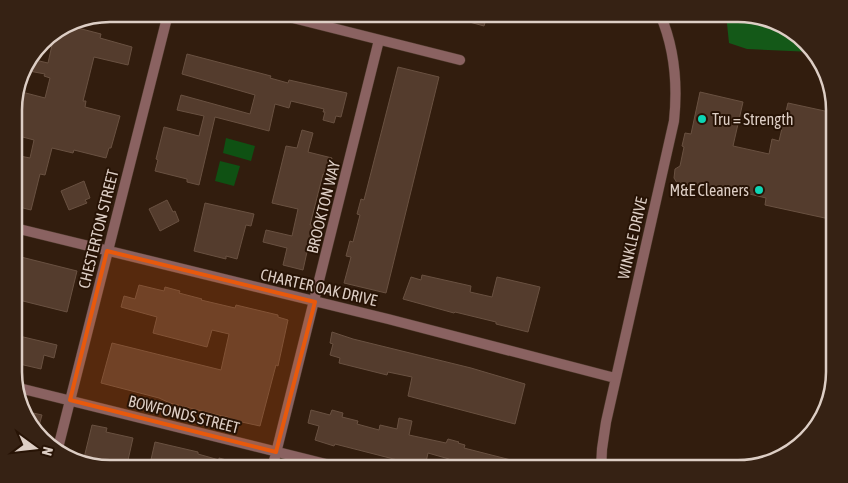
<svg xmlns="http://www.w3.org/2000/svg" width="848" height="483" font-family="'Asap Condensed',sans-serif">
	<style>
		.green { fill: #0f5113 }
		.forest { fill: #145918 }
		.building { fill: #543c2d; stroke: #695141 }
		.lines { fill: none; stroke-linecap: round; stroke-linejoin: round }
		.street-casing { stroke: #4d392b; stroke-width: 11 }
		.street { stroke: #8a6261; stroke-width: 10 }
		.marked { fill: #e8590c; fill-opacity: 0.2; stroke: #e8590c; stroke-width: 4; stroke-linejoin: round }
		.poi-dot { fill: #0dd5b5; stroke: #271305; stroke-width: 2 }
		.labels { text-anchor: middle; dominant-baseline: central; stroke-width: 4; stroke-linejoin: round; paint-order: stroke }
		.poi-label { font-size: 16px; fill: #ddcec5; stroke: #271305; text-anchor: start }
		.street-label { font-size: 16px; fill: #ddcec5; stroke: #271305 }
		.rim { fill: none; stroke: #ddcec5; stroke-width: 2.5 }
	</style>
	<rect width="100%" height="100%" fill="#321d0e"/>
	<!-- green -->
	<path class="green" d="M226,138L255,146L251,161L223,153Z
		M220,161L240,166L234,186L215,181Z"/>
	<!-- forest -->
	<path class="forest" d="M726,14H738L786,27L813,52L747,49L729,43Z"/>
	<!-- building -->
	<path class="building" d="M452,14H477L487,16L484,26L451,17Z
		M74,27L101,34L100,38L132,47L128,65L94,57L83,101H86L85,107L120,116L111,148H109L106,158L74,150L73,153L52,148L45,175L40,174L31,210L15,206V155L30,158L34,140L15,135V98L18,91L45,98L50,78L44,76L45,74L29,71L35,60L48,63L52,45L44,43L46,38Z
		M187,54L271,76L270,78L288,83L289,80L347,93L341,117L336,116L334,123L323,120L325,112H323L324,109L291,101L289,108L275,104L269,131L215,117L199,185L187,182V179L155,171L158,160L156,159L164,127L199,136L204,116L177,110L181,95L250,114L255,95L182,74Z
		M398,67L439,77L386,293L344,283L351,257L346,256L350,241L353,242L360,215L357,214L361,199L364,200Z
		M700,92L743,102L733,146L769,154L772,139L779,141L788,103L834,113V220L765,205L766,198L737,191L736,196L693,185L689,188L679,186L674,178L675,169L680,166L684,147L682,146L685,133L691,134Z
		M302,130L313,133L308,152L332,158L327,175L323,174L310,225H313L303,270L283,265L287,248L263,242L266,230L292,236L298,209L272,203L286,146L297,148Z
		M84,181L90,198L85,200L87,203L69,210L61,191Z
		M167,200L173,212L175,211L179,221L160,231L149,209Z
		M205,203L254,214L251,226L246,225L237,259L226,256V259L194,251Z
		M17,256L77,271L67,312L15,299V289L18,275L15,274Z
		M422,275L471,286L470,292L492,297L497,277L540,287L528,332L496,324V322L455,312L454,313L403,299L411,277L421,280Z
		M139,285L164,291L165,287L180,291L179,293L202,299L201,300L235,308L236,305L278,315V317L288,320L278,366L276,365L260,426L228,419V417L218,415L170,403L159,398L101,383L112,343L221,370L229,334L212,330L207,347L153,333L157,317L121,307L124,296L135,299Z
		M332,332L353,339L471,368L525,384L515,424L408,396L412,377L388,372L387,375L339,363L340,358L330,355L333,344L330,343Z
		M15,335L57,345L54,358L44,355L41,369L15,363Z
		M311,410L330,415L332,410L343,413L342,417L358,421L357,424L379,430L380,425L397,429L399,418L412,421L409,435L446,443L448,439L459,442L458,443L465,445L464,448L511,460L509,469H446L449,459L428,453L425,467L335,444L334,446L315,440L319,426L308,423Z
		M24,411L42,415L37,433L30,427Z
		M92,425L107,428L106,432L133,438L126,469L108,467L107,469L83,462Z
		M155,442L198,452V454L219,460V458L249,466L248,469H171L150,464Z"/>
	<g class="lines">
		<!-- street casing -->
		<g class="street-casing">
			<path id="street" d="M277,14L460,60
				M15,228L388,319L615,378
				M15,387L346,469
				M57,452L168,14
				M272,469L379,40
				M601,469L602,449L606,422L674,121C678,83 675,49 660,14"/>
		</g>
		<!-- street -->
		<use href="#street" class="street"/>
	</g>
	<!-- marked area -->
	<path class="marked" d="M107,251L315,302L276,452L70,400Z"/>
	<!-- markers -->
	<g class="poi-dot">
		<circle cx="702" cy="119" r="5"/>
		<circle cx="759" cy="190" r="5"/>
	</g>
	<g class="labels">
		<!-- poi labels -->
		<g class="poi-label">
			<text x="712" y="119">Tru = Strength</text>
			<text x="749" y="190" text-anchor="end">M&amp;E Cleaners</text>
		</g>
		<!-- street labels -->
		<g class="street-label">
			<text transform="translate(323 207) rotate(-76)">BROOKTON WAY</text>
			<text transform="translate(98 229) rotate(-76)">CHESTERTON STREET</text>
			<text transform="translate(632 238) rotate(-77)">WINKLE DRIVE</text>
			<text transform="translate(319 287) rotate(13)">CHARTER OAK DRIVE</text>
			<text transform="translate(184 414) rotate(14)">BOWFONDS STREET</text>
		</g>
	</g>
	<!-- crop -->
	<path d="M0 0H848V483H0ZM110 22H738A88 88 0 0 1 826 110V372A88 88 0 0 1 738 460H110A88 88 0 0 1 22 372V110A88 88 0 0 1 110 22Z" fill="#362214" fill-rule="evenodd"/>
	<path class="rim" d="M110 22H738A88 88 0 0 1 826 110V372A88 88 0 0 1 738 460H110A88 88 0 0 1 22 372V110A88 88 0 0 1 110 22Z"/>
	<!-- north arrow -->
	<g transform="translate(35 448) rotate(105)" stroke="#271305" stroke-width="4" paint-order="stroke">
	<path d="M0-4L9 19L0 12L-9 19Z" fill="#ddcec5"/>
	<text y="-8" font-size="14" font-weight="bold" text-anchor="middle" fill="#ddcec5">N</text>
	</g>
</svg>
